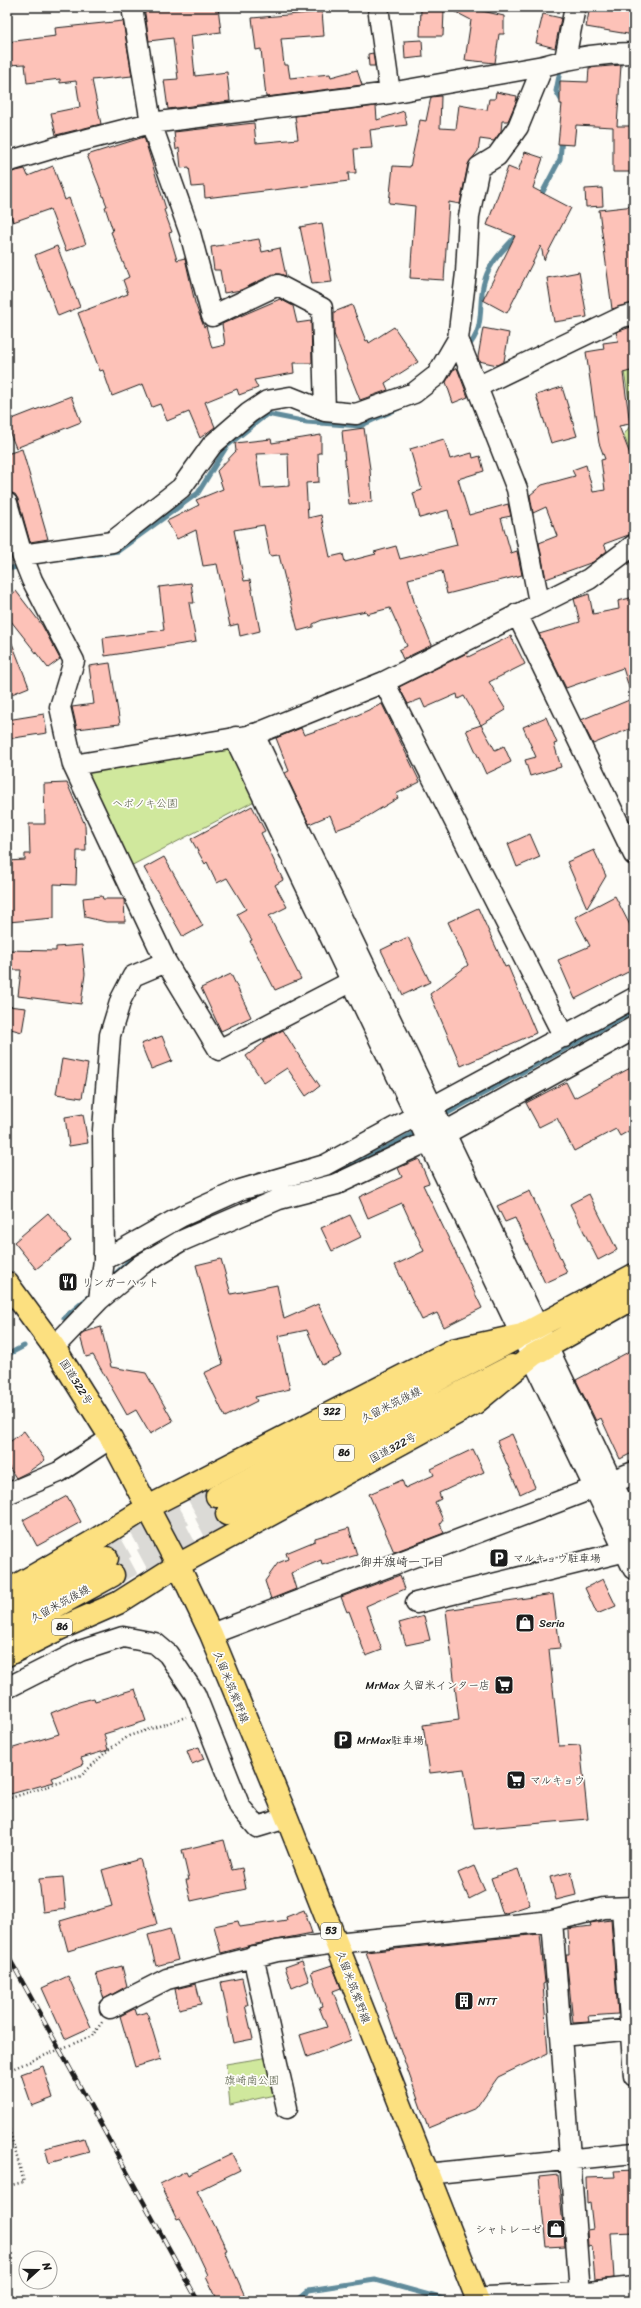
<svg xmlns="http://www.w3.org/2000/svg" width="641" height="2308" font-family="Sriracha,'Klee One',sans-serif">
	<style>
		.green { fill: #d0e89d; stroke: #76825c }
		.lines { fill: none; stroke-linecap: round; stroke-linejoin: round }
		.stream { stroke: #608b9b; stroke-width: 5 }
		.building { fill: #fdc2b8; stroke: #1c1c1c; fill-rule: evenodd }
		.primary-tunnel { stroke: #dbdad6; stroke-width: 22; stroke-dasharray: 22 11; stroke-linecap: butt }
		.street-casing { stroke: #1c1c1c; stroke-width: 23 }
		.secondary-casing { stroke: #1c1c1c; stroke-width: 25 }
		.primary-casing { stroke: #1c1c1c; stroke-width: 25 }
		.highway-casing { stroke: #1c1c1c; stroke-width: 25 }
		.path { stroke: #1c1c1c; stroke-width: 2.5; stroke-dasharray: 1 3; stroke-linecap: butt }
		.street { stroke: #fdfcf7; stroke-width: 20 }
		.secondary { stroke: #fdfcf7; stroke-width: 22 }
		.primary { stroke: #fce080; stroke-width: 22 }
		.highway { stroke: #fce080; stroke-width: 22 }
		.rail-casing { stroke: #1c1c1c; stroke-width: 4.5 }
		.rail { stroke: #fdfcf7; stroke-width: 3; stroke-dasharray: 9; stroke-linecap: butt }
		.labels { text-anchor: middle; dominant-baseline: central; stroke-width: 3.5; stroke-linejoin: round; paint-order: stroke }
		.shield { fill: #fdfcf7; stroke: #605f5e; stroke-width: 1 }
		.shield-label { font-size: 10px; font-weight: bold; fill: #1c1c1c }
		.park-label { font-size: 11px; fill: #525943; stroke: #fdfcf7 }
		.poi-label { font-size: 11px; fill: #1c1c1c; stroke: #fdfcf7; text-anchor: start }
		.street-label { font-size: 11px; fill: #1c1c1c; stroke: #fdfcf7 }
		.neighbourhood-label { font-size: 12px; fill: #1c1c1c; stroke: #fdfcf7 }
	</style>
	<rect width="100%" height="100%" fill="#fdfcf7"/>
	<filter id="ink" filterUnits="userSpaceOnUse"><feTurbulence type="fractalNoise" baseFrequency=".025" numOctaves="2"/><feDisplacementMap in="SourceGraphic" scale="8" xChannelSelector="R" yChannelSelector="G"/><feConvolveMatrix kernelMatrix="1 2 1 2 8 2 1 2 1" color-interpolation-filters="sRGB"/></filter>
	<g filter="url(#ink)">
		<!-- green -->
		<path class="green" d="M634,370V464L624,435L633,421L624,372Z
			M246,737L268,794L123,870L73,765Z
			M275,2056L283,2093L230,2105L226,2064Z"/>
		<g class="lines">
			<!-- stream -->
			<path class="stream" d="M561,66L556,91L563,103
				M539,199L560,159L562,138
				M466,349C488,326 476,304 485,279C490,262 505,248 517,235
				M69,558L118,551L198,493L227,446L267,414L307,422L360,426L399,408
				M7,569L22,566
				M442,1116L634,1011
				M342,1171L418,1131
				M115,1274L139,1252L190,1226
				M64,1318L89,1297
				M7,1355L24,1346
				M296,2301L309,2290L375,2280L451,2301"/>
		</g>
		<!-- building -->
		<path class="building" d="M144,7H218L221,32L191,36L195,76L227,72L230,101L168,109L164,80L178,79L173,38L149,41Z
			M446,7H465L504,16V34H499L495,63L465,60L471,20Z
			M590,7H634V35L586,27Z
			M421,9L444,10L443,36H420Z
			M322,12L324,36L281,39L284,65H288L290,78L330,74L331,77L357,70L362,85L266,97L261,49L256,50L252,18Z
			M543,14L561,18L555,48L536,43Z
			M123,21L132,76L92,80L101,124L56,135L51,113L80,107L76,81L60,83V79L27,83L25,64L7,65V42L56,36L55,28Z
			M422,40L423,57L405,59L404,41Z
			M373,53L375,66H369L368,54Z
			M621,65L617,126H634V172H613V127L576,125L574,145L558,144L562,104H560V81L588,82L589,68Z
			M496,92L517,96L516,102L508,121H502L501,131L494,141L480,139L478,151L468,164L460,204L449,202L444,280L410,278L415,206L389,203L393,166L410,167L420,120L426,121L431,97L441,96L440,128L456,129L459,105L487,110L489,99H495Z
			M376,106L377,120L404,111L407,125L370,130L372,148L354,149L356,173H348L349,181L205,198L204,186L192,187L189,167L181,168L179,148L176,150L174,132L254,123L256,143L298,139L295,116Z
			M144,137L166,209L164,210L172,232L169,233L177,260L185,258L195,303L204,327L206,326L212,348L225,345L222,324L280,299L293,306L297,323L311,321L312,363H293L294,373L254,380L258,388L239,395L237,389L205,402L215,427L200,438L189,412L167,421L160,404L152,407L143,384L112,396L103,370L100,371L78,313L128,294L123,280L129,277L111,232L113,231L105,207L107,206L87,155Z
			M525,152L543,158L533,188L571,208L544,260L541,246L507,313L483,300L515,236L487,225L508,167L518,171Z
			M53,166L65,200L69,198L86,244L66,251L50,209L13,222L7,205V173L25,169L28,176Z
			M602,188L603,206L586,207L585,189Z
			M634,206V303L612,309L599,210Z
			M322,223L332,282L312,284L300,227Z
			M259,239L262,252L280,248L286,276L279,274H273L241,290L224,293L220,270H214L211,247Z
			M57,246L80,307L58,316L35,255Z
			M579,272L587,317L554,322L547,278Z
			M352,305L366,341L368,340L369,343L394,327L418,362L385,383L388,390L360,400L334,334V312Z
			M634,326V370L623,373L630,424L619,426L633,462L629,464L634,476V533L604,544L607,551L593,562L546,579L539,543L557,536L546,507L533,513L530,495L542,485L575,476L572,470L586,465L593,492L605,490L601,460L605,459L599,443L586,352L604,349L603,343L618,341L616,332Z
			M483,328L509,333L504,361L497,365L479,361L478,357Z
			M457,368L468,397L453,403L446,382L453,370Z
			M562,387L577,436L551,443L536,395Z
			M71,396L81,422L16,448L7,426V421Z
			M364,428L370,469L372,502L349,504L342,431Z
			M321,435V453H318L319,482L306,483L308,518L321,515L330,557L343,554L345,562L376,554L374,552L396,546L400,559L457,545L448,510L420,518L413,493L422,490L410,449L444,439L450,459L472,453L473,458L480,456L484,471L458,479L469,515L508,504L511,516L501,518L511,553L517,551L522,575L447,594L442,571L408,579L415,605L432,645L403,659L399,650L407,646L390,608L367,614L366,611L322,620L313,624V627L298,631L279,555L270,556L264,525L234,530L244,581L250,580L260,631L240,636L238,624L230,626L217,564L203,566L196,530L177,539L167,521L199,505L196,500L223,489L217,471L236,451L235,443L271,439L272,443ZM288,453L289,486L261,488L256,454Z
			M22,449L48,539L30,542L18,499L15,494L7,492V454Z
			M191,583L194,603H189L196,642L105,656L103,638L164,630L159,587Z
			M16,591L42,625L60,659L48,668L7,616V598Z
			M589,594L593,614L619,609L618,601L634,597V694H631L623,668L566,688L539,634L580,622L574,599Z
			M8,633L29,687L7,696V634Z
			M511,636L525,664L489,682L506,710L481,725L464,696L458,699L457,694L425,708L421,699L408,704L399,687L467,653L468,657Z
			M110,663L120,724L77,729L72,707L94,704L89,666Z
			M634,698V727L593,744L581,720Z
			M382,704L420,782L396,794L398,798L360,821L336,830L330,815L309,824L285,773L289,771L276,738L301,728L304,735L344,721Z
			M44,714L47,733L7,739V720Z
			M546,717L557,743L554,744L561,767L530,776L525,760L536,757L523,727Z
			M481,725L495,750L504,746L511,762L486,774L466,730Z
			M67,783L85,825L86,851H77L76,885L54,884V918L8,922L7,861L25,860V854H30L29,824H45L44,784Z
			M252,806L265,831L261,833L283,880L275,885L287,907L269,916L301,979L275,990L250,941L252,940L237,914L246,909L227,878L217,883L207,862L205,864L191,839Z
			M530,834L540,857L517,867L508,844Z
			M594,850L606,876L587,908L567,862Z
			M164,857L203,926L183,937L144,868Z
			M102,896L103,899H124L125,922H106L85,917L83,898Z
			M615,896L634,933V969L575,999L558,960L590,946L575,917Z
			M478,908L505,967L508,966L536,1033L461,1066L430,994L468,965L448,922Z
			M408,937L430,982L403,995L381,950Z
			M82,945L85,974L81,1004L18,996L21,970H7V950L56,951V947Z
			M231,974L251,1017L221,1031L201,988Z
			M7,1006L26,1008L22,1032L7,1028Z
			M283,1030L301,1059L320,1086L306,1096L287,1068L264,1083L246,1056L265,1042L264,1040Z
			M162,1036L172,1061L151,1069L141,1044Z
			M62,1059L88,1064L82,1098L56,1094Z
			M634,1066V1128L620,1136L616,1129L574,1151L557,1118L539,1127L526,1103L566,1082L574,1098Z
			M83,1114L88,1143L69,1146L65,1117Z
			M419,1159L429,1183L423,1185L482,1308L444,1327L437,1313L422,1320L395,1265L424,1251L402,1203L368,1218L359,1197L402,1177L398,1168Z
			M530,1191L567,1273L545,1283L515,1218L505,1222L497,1206Z
			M589,1194L617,1250L598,1260L570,1204Z
			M48,1213L71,1241L36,1269L14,1242Z
			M350,1215L361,1237L332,1251L321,1228Z
			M221,1259L231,1294L277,1285L284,1319L318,1304L342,1356L322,1365L307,1330L278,1336L290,1389L255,1397L257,1401L225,1417L204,1373L223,1364L196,1265Z
			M101,1327L111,1367L146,1373L173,1421L150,1434L136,1410L127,1415L93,1355L86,1357L80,1336L85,1332Z
			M634,1349V1401L629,1403L634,1414V1452L620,1459L601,1418L596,1421L576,1380Z
			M24,1431L45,1460L28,1472L16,1478L7,1464V1444Z
			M512,1434L535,1487L520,1494L497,1441Z
			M473,1449L484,1472L439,1493L441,1499L435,1502L443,1520L440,1524L444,1533L394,1552L369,1494L402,1480L405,1488L434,1475L431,1469Z
			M67,1496L81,1522L37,1546L23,1520Z
			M349,1528L357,1555L322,1565L321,1560L291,1573L296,1589L271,1599L265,1581L278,1563L288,1559L286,1553L315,1541V1538Z
			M400,1575L405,1589L366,1606L382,1650L366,1656L349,1611L347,1612L341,1597Z
			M603,1579L616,1606L597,1614L585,1588Z
			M553,1594L560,1648L549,1649L559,1746L580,1745L588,1819L474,1829L464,1769L430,1773L423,1725L459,1720L446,1610Z
			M424,1616L430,1640L406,1645L399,1623Z
			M135,1689L146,1721L104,1734L108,1750L81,1758L84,1764L52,1778L54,1782L7,1795V1750L59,1734L51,1713L75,1703L94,1698L95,1701Z
			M199,1747L204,1759L192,1764L187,1751Z
			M224,1840L232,1870L242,1868L246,1889L191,1901L186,1880H189L182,1850Z
			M140,1859L157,1924L68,1951L60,1921L112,1906L102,1870Z
			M474,1866L485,1891L469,1899L458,1873Z
			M518,1869L530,1905L503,1914L491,1878Z
			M571,1872L576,1895L556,1900L550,1877Z
			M63,1877L66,1909L43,1912L39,1879Z
			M304,1910L312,1933L251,1945L221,1953L214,1926L238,1921L240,1927L287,1920L286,1917Z
			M611,1920L618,2014L588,2016L589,2022L573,2023L566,1955H569L568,1929L591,1926L590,1923Z
			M170,1929L178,1960L156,1966L148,1935Z
			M540,1934L545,1983L543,1984L548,2053L498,2077L476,2108L428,2128L366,1952Z
			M302,1961L309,1981L292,1988L285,1967Z
			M332,1965L341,1988L333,1991L351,2040L307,2057L300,2035L327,2027L319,2007L322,2006L311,1972Z
			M122,1966L127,1986L104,1999L96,1973Z
			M68,1976L91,2027L65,2039L42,1988Z
			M242,1978L248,2005H245L253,2039L233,2043L221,1982Z
			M196,1984L201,2004L179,2009L175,1989Z
			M134,2009L136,2015L147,2012L161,2059L135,2067L120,2016Z
			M43,2066L53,2098L32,2106L21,2074Z
			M84,2138L89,2152L49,2163L45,2148Z
			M232,2154L240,2170L197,2191L227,2250L225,2251L247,2301H218L206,2276L208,2275L191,2239L180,2219L177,2220L160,2184L186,2171L188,2175Z
			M634,2170V2232L611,2233L614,2278L595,2280L592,2247L588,2246L587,2230L593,2229L590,2203L587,2204L586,2178L615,2177L614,2171Z
			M558,2175L565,2246L546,2247L539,2177Z"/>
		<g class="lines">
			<!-- primary-tunnel -->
			<path class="primary-tunnel" d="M107,1558L217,1496
				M113,1575L227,1514"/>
			<!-- street casing -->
			<g class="street-casing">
				<path id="street" d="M132,7L151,123L190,233L212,316L278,285L322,308L325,411
					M378,7L390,93
					M565,59L575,7
					M7,162L57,147L151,123L390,93L543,66C573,57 603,53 634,53
					M458,339L517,489L539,602
					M477,387L622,317L634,314
					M7,503L22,555L32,580L74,661L60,707L73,765L166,962L219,1050L366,974
					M22,555L112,542L181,488L212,445L249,413L267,401L290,397L325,411L356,414L414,393L437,375L458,339L466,273L469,216L479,167L497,156L518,127L543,66
					M517,614L634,855
					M384,682L564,1037
					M73,765L253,735L384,682L589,579L634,545
					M104,1260L182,1216L240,1190L325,1165L634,998
					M99,1300L104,1260L103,1130L110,1035L121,999L133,976L166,962
					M54,1347L99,1300L142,1264L179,1242L279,1199L337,1184L443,1134
					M7,1494L59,1472L111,1438
					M416,1603L626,1551
					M211,1634L610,1482
					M7,1688L80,1651L123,1637L155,1643L168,1654L195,1694L240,1807L257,1827L287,1818
					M622,1908L634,2076
					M552,1921L561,2036
					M253,1956L287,2108
					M110,2008L167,1979L277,1951L336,1943L552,1921L604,1908L634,1907
					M426,2174L634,2153
					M580,2293L561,2036L634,2029
					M478,2301L487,2297L580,2293L634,2287"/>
			</g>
			<!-- secondary casing -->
			<g class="secondary-casing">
				<path id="secondary" d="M253,735L634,1530
					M236,738L634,1568
					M445,1133L634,1028
					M611,1482L634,1473"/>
			</g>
			<!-- primary casing -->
			<g class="primary-casing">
				<path id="primary" d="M217,1496L515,1339
					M227,1514L512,1366
					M7,1591L92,1542L148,1507
					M7,1612L107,1558
					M7,1633L113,1575
					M7,1655L59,1629L118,1603L178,1565L211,1634L287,1818L478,2301"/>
			</g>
			<!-- highway casing -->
			<g class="highway-casing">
				<path id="highway" d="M7,1283L54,1347L111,1438L178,1565L475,1403L533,1355L634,1298
					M148,1507L453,1350L522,1335L634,1275"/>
			</g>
			<!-- path -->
			<path class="path" d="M7,1799L81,1776L108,1750L129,1736L186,1717
				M7,2071L92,2036L102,2022
				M7,2122L24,2182L7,2186"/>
			<!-- street -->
			<use href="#street" class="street"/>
			<!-- secondary -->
			<use href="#secondary" class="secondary"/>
			<!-- primary -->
			<use href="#primary" class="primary"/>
			<!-- highway -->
			<use href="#highway" class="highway"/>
			<!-- rail casing -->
			<g class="rail-casing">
				<path id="rail" d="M7,1954L198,2301"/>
			</g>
			<!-- rail -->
			<use href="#rail" class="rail"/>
		</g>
	</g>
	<!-- icons -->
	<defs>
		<g id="restaurant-square" transform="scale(1)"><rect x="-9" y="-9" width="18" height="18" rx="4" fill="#1c1c1c" stroke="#fdfcf7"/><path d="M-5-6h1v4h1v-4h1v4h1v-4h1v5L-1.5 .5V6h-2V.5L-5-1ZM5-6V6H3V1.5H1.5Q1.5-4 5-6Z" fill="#fff"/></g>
		<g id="parking-square" transform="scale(1)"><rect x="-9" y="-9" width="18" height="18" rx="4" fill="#1c1c1c" stroke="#fdfcf7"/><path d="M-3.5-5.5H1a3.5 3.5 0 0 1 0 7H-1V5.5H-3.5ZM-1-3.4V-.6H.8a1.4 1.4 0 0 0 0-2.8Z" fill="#fff"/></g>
		<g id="shop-square" transform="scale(1)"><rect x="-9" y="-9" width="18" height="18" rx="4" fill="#1c1c1c" stroke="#fdfcf7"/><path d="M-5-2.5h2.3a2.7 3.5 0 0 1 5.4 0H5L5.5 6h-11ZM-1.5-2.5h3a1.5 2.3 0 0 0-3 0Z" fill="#fff"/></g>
		<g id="supermarket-square" transform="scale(1)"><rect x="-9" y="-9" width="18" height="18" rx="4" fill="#1c1c1c" stroke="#fdfcf7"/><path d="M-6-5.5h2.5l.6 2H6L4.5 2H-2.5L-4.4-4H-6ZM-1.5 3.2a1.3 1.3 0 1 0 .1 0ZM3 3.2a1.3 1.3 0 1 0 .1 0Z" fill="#fff"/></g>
		<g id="building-square" transform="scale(1)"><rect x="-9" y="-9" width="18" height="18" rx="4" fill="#1c1c1c" stroke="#fdfcf7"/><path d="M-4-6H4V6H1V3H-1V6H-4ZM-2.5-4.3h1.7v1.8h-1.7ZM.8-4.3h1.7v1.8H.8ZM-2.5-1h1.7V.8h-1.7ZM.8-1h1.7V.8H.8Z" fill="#fff"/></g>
	</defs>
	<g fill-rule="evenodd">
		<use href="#restaurant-square" x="68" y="1282"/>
		<use href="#parking-square" x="499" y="1558"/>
		<use href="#shop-square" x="525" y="1623"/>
		<use href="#supermarket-square" x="504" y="1685"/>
		<use href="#parking-square" x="343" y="1740"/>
		<use href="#supermarket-square" x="516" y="1780"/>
		<use href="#building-square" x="464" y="2001"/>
		<use href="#shop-square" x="556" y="2229"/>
	</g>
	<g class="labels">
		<!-- shield labels -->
		<g class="shield">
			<rect x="319" y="1404" width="26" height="16" rx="3"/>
			<rect x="334" y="1445" width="20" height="16" rx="3"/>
			<rect x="52" y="1619" width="20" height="16" rx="3"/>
			<rect x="321" y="1923" width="20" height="16" rx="3"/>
		</g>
		<g class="shield-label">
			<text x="332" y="1412">322</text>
			<text x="344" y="1453">86</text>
			<text x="62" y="1627">86</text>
			<text x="331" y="1931">53</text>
		</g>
		<!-- park labels -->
		<g class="park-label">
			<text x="145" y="803">ヘボノキ公園</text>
			<text x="252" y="2080">旗崎南公園</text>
		</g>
		<!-- poi labels -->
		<g class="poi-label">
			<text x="82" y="1282">リンガーハット</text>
			<text x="513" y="1558">マルキョウ駐車場</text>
			<text x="539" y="1623">Seria</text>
			<text x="490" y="1685" text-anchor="end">MrMax 久留米インター店</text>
			<text x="357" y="1740">MrMax駐車場</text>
			<text x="530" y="1780">マルキョウ</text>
			<text x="478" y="2001">NTT</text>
			<text x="542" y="2229" text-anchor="end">シャトレーゼ</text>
		</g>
		<!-- street labels -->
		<g class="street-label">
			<text transform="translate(76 1382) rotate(58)">国道322号</text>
			<text transform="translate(391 1405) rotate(-27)">久留米筑後線</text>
			<text transform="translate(393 1448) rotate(-28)">国道322号</text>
			<text transform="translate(60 1604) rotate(-29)">久留米筑後線</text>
			<text transform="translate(231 1687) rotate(68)">久留米筑紫野線</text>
			<text transform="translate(353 1987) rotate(69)">久留米筑紫野線</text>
		</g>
		<!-- neighbourhood labels -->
		<g class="neighbourhood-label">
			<text x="402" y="1562">御井旗崎一丁目</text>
		</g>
	</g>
	<!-- margin -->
	<rect width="641" height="2308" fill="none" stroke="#fdfcf7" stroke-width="24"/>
	<rect x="12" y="12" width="617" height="2284" fill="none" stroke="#1c1c1c" stroke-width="1.5" filter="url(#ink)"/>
	<!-- north arrow -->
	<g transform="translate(38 2270) rotate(69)"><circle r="19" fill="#fdfcf7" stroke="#a3a29f"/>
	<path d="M0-3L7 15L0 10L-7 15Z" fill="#1c1c1c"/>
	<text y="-6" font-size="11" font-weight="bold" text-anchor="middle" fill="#1c1c1c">N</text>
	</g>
</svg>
